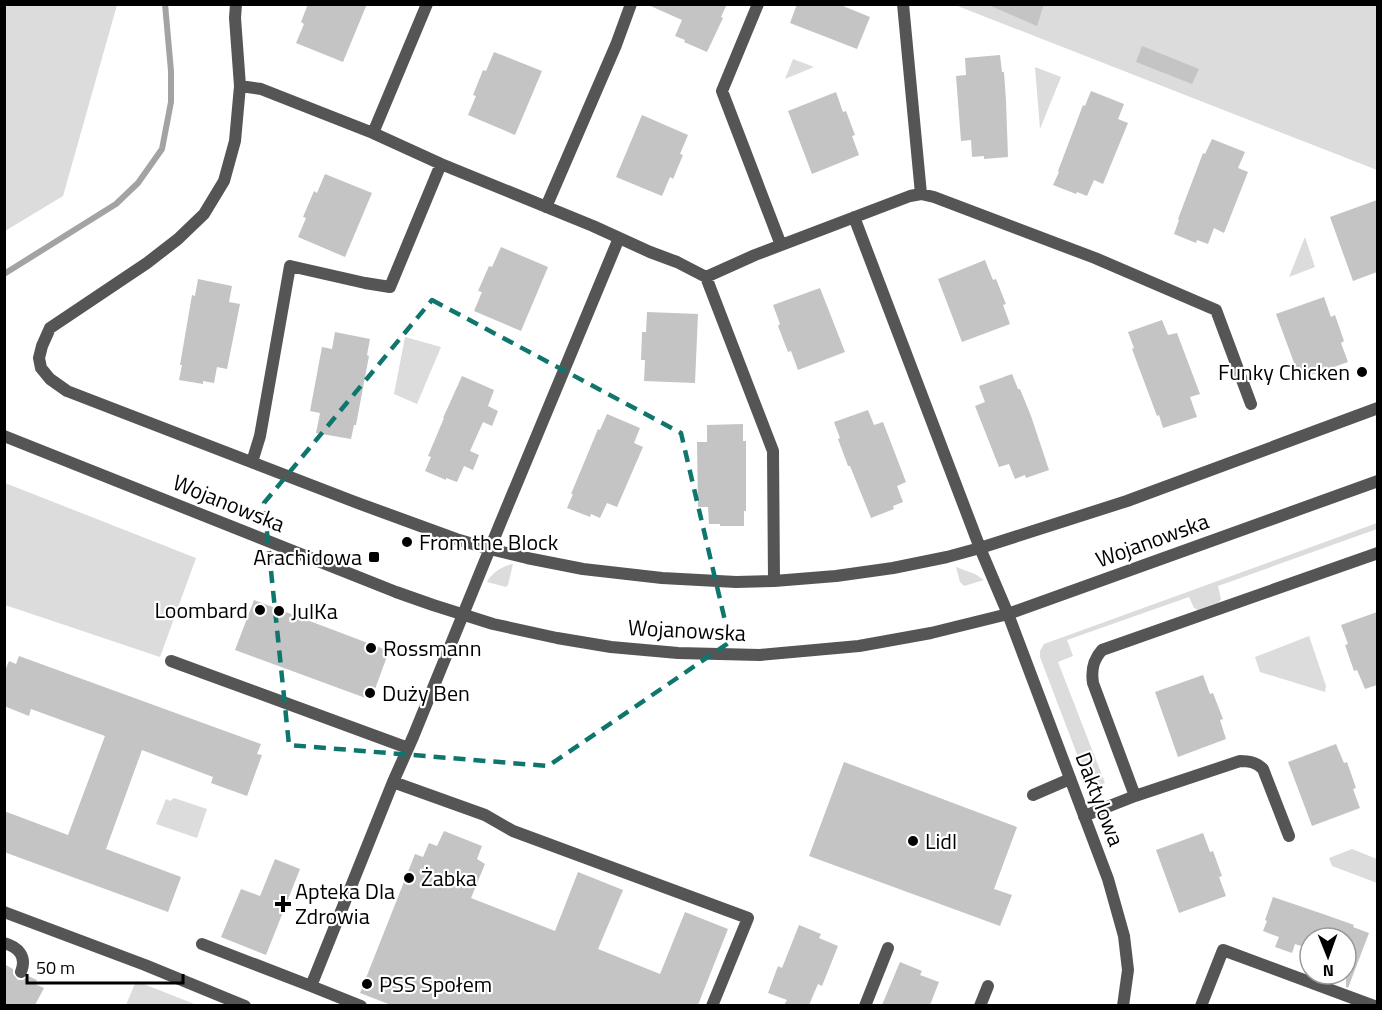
<svg xmlns="http://www.w3.org/2000/svg" width="1382" height="1010" font-family="'Titillium Web',sans-serif">
	<style>
		.green { fill: #dcdcdc }
		.lines { fill: none; stroke-linecap: round; stroke-linejoin: round }
		.stream { stroke: #a3a3a3; stroke-width: 6 }
		.building { fill: #c4c4c4 }
		.service { stroke: #555; stroke-width: 12 }
		.minor { stroke: #555; stroke-width: 12 }
		.marked { fill: none; stroke: #0f766e; stroke-width: 4.5; stroke-dasharray: 12 8; stroke-linejoin: round }
		.poi-dot { fill: #000; stroke: #fff; stroke-width: 2 }
		.labels { text-anchor: middle; dominant-baseline: central; stroke-width: 4.5; stroke-linejoin: round; paint-order: stroke }
		.poi-label { font-size: 22px; fill: #000; stroke: #fff; text-anchor: start }
		.street-label { font-size: 22px; fill: #000; stroke: #fff }
	</style>
	<rect width="100%" height="100%" fill="#fff"/>
	<!-- green -->
	<path class="green" d="M4,5H117L63,196L5,231Z
		M955,5H1377V170L1331,152Z
		M793,59L814,67L785,79Z
		M1035,67L1061,77L1040,129Z
		M1305,237L1315,267L1289,277Z
		M405,337L441,347L417,404L394,394Z
		M5,483L196,558L160,657L5,605Z
		M1377,523V529L1218,586L1221,599L1219,602L1198,610L1194,608L1189,597L1067,640L1073,656L1058,662L1105,783L1092,787L1089,786L1040,657V651L1044,644Z
		M513,564L508,585L506,587L487,582C492,572 503,566 513,564Z
		M956,567L975,574L984,580L964,586L960,582Z
		M1309,636L1326,686L1325,692L1260,672L1255,657Z
		M174,798L207,809L197,838L156,824L166,799L170,801Z
		M1352,849L1377,859V883L1332,866L1329,858Z
		M136,981L197,1005H126Z"/>
	<g class="lines">
		<!-- stream -->
		<path class="stream" d="M4,274L116,204L138,183L162,149L171,102V71L165,4"/>
	</g>
	<!-- building -->
	<path class="building" d="M308,4H367L343,62L296,43L304,24L301,22Z
		M646,4H727L721,17L723,18L707,52L684,42L685,40L675,36L682,20Z
		M797,4H838L870,17L857,49L790,23Z
		M986,4H1044L1037,26Z
		M1142,46L1199,69L1192,84L1136,62Z
		M494,52L542,71L515,135L468,115L476,96L473,95L483,70L486,71Z
		M1000,55L1002,72H1004L1006,101L1008,157L984,159V156L972,157L971,140L961,141L956,76L966,75L965,58Z
		M1091,91L1124,104L1118,119L1128,123L1103,184L1094,180L1087,196L1077,192L1076,194L1053,185L1059,172L1058,171L1083,105L1085,106Z
		M836,92L843,112L846,111L855,135L852,136L859,155L812,174L788,111Z
		M642,115L688,135L680,154L683,155L673,179L670,177L662,196L616,177Z
		M1212,139L1245,152L1238,168L1248,172L1224,233L1214,228L1208,244L1197,240L1196,243L1174,234L1179,220L1178,219L1203,153L1205,154Z
		M325,174L372,193L345,257L298,237L306,218L303,217L314,191L317,193Z
		M1377,200V272L1353,281L1330,217Z
		M501,247L548,267L521,331L474,311L482,292L478,291L489,266L492,267Z
		M985,260L993,280L996,279L1006,304L1003,305L1010,324L962,342L938,279Z
		M198,279L232,286L229,302L240,304L227,369L217,367L214,383L203,381V384L179,380L182,365H180L192,295L195,296Z
		M820,288L845,352L798,370L791,351L788,352L778,326L780,324L773,305Z
		M1324,297L1331,317L1335,315L1344,341L1341,343L1348,362L1300,379L1276,314Z
		M647,312L698,314L695,383L644,381L645,360H641L642,332H646Z
		M1162,320L1168,335L1177,333L1200,394L1190,397L1197,417L1163,428L1159,415L1157,416L1132,349L1134,348L1128,332Z
		M335,332L370,339L367,355L369,356L356,425H354L351,439L316,433L320,413L310,411L322,347L332,349Z
		M1012,374L1018,389H1020L1031,416L1049,470L1026,478L1025,475L1015,479L1009,464L999,467L975,406L985,402L979,386Z
		M462,376L494,390L488,406L498,411L492,426L483,422L470,451L479,455L473,470L464,466L457,482L446,478V480L425,471L431,457L428,456L444,418H443Z
		M868,410L874,425L883,422L906,482L897,486L903,502L893,506L894,509L871,518L850,466H848L838,439L840,438L834,422Z
		M607,414L640,428L634,443L643,447L617,507L607,503L600,518L591,514L590,517L567,508L573,494H571L598,429L600,430Z
		M743,424V441H746V511H744V526H720V524H709L708,507H698L697,442H707V425Z
		M254,600L389,651L371,700L235,650Z
		M1377,612V685L1365,689L1357,670L1354,671L1345,645L1348,644L1341,625Z
		M19,656L261,744L257,754L262,755L247,796L211,783L213,777L142,750L106,849L181,877L168,912L4,852V811L68,835L105,736L31,709L29,716L4,706V673L9,661L16,664Z
		M1203,675L1210,694L1213,693L1223,719L1220,720L1226,739L1178,757L1155,692Z
		M1336,744L1344,763L1347,762L1356,788L1353,789L1360,808L1312,826L1288,762Z
		M844,762L1017,827L994,889L1012,895L1000,926L809,856Z
		M444,831L482,846L477,859L485,864L471,898L555,931L578,872L623,890L598,949L660,974L685,912L728,929L698,1005H391L360,993L415,854L423,857L429,843L437,846Z
		M1203,833L1210,852L1213,851L1222,876L1219,877L1226,896L1179,913L1156,850Z
		M275,859L300,869L266,955L221,937L241,889L260,896Z
		M1273,897L1326,915L1354,925L1353,927L1369,933L1348,988L1346,987V938H1310V949L1295,944L1292,953L1275,947L1279,937L1263,931L1267,921L1265,920Z
		M799,925L821,934L819,938L838,946L822,986L818,984L809,1005H784L787,1000L768,993L778,966L782,968Z
		M900,962L922,971L920,975L939,982L930,1005H882Z
		M4,964L13,969V974L18,980H23L28,976L37,980L35,984L44,988L35,1005H4Z"/>
	<g class="lines">
		<!-- service -->
		<path class="service" d="M236,4L235,18L240,86L235,141L224,181L204,214L178,239L147,263L50,328L42,346L39,358L41,368L50,379L67,391L355,502L456,539L490,549L527,558L583,569L662,578L736,582L774,581L836,576L893,568L947,557L980,548L1127,501L1378,408
			M758,4L722,91L781,245
			M903,4L921,194
			M240,86L261,89L373,133L441,164L593,226L650,252L677,262L706,277L755,255L910,196L921,194L934,197L1095,258L1216,310L1251,404
			M373,133L427,4
			M546,207L616,45L631,4
			M854,217L980,548
			M706,277L773,451L774,581
			M252,462L260,436L290,266L365,283L390,287L441,164
			M171,661L408,748
			M393,782L485,815L513,831L748,918L712,1006
			M1033,795L1070,779
			M1135,796L1093,683C1091,670 1093,660 1102,650L1378,553
			M1084,816L1135,796L1240,761C1249,761 1256,762 1263,769L1289,836
			M4,943C19,947 27,957 21,972
			M202,944L311,986
			M361,1006L311,986L393,782L413,737L500,524L619,238
			M865,1006L888,948
			M980,1006L988,986
			M1201,1006L1223,950L1374,1006"/>
		<!-- minor -->
		<path class="minor" d="M4,436L396,592L433,605L493,624L557,638L611,647L678,653L760,655L859,646L931,633L1008,614L1378,481
			M980,548L1008,614L1108,879L1124,936L1128,970L1123,1006
			M4,912L145,965L245,1006"/>
	</g>
	<!-- marked area -->
	<path class="marked" d="M432,300L681,433L730,642L548,766L289,745L264,503Z"/>
	<!-- markers -->
	<g class="poi-dot">
		<circle cx="1362" cy="372" r="6"/>
		<circle cx="407" cy="542" r="6"/>
		<rect x="368" y="551" width="12" height="12" rx="3"/>
		<circle cx="260" cy="610" r="6"/>
		<circle cx="279" cy="611" r="6"/>
		<circle cx="371" cy="648" r="6"/>
		<circle cx="370" cy="693" r="6"/>
		<circle cx="913" cy="841" r="6"/>
		<circle cx="409" cy="878" r="6"/>
		<path d="M280 895h6v6h6v6h-6v6h-6v-6h-6v-6h6z"/>
		<circle cx="367" cy="984" r="6"/>
	</g>
	<g class="labels">
		<!-- poi labels -->
		<g class="poi-label">
			<text x="1350" y="372" text-anchor="end">Funky Chicken</text>
			<text x="419" y="542">From the Block</text>
			<text x="362" y="557" text-anchor="end">Arachidowa</text>
			<text x="248" y="610" text-anchor="end">Loombard</text>
			<text x="291" y="611">JulKa</text>
			<text x="383" y="648">Rossmann</text>
			<text x="382" y="693">Duży Ben</text>
			<text x="925" y="841">Lidl</text>
			<text x="421" y="878">Żabka</text>
			<text x="295" y="891">Apteka Dla<tspan x="295" dy="25">Zdrowia</tspan></text>
			<text x="379" y="984">PSS Społem</text>
		</g>
		<!-- street labels -->
		<g class="street-label">
			<text transform="translate(229 503) rotate(22)">Wojanowska</text>
			<text transform="translate(1152 540) rotate(-20)">Wojanowska</text>
			<text transform="translate(687 630) rotate(3)">Wojanowska</text>
			<text transform="translate(1100 799) rotate(69)">Daktylowa</text>
		</g>
	</g>
	<!-- border -->
	<rect width="1382" height="1010" fill="none" stroke="#000000" stroke-width="12"/>
	<!-- north arrow -->
	<g transform="translate(1328 956) rotate(179)"><circle r="28" fill="#ffffff" stroke="#999999" stroke-width="1.5"/>
	<path d="M0-4.5L10 22L0 15L-10 22Z" fill="#000000"/>
	<text y="-9" font-size="16" font-weight="bold" text-anchor="middle" fill="#000000">N</text>
	</g>
	<!-- scale -->
	<path d="M27 974v9h156v-9" fill="none" stroke="#000000" stroke-width="3"/>
	<text x="36" y="974" font-size="18" fill="#000000" stroke="#ffffff" stroke-width="4.5" paint-order="stroke">50 m</text>
</svg>
